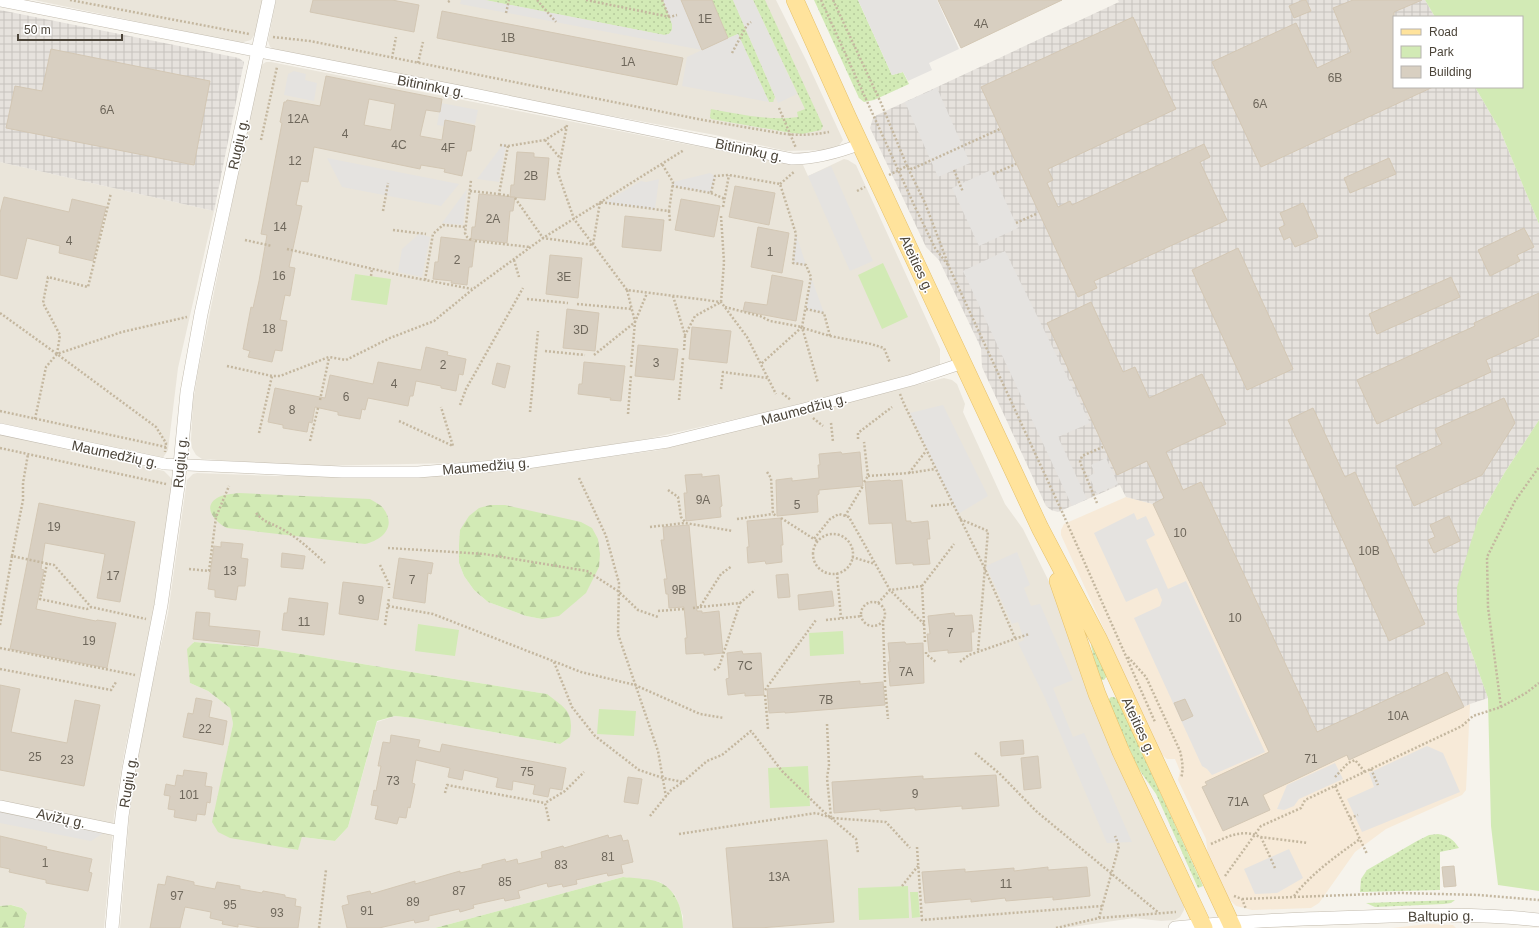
<svg xmlns="http://www.w3.org/2000/svg" width="1539" height="928" font-family="Arial,sans-serif">
	<style>
		.residential { fill: #eae5da; fill-rule: evenodd }
		.commercial { fill: #f7ead8 }
		.industrial { fill: url(#industrial-grid) }
		.grass { fill: url(#grass-dots) }
		.forest { fill: url(#forest-firs) }
		.park { fill: #d2eab5 }
		.parking { fill: #e5e3e0 }
		.building { fill: #d8cfc1; stroke: #d3c7b4; fill-rule: evenodd }
		.lines { fill: none; stroke-linecap: round; stroke-linejoin: round }
		.minor-casing { stroke: #c2bbae; stroke-width: 12 }
		.tertiary-casing { stroke: #c2bbae; stroke-width: 14 }
		.primary-casing { stroke: #e6c16a; stroke-width: 18 }
		.path { stroke: #c4b79f; stroke-width: 2.5; stroke-dasharray: 2 2; stroke-linecap: butt }
		.minor { stroke: #fff; stroke-width: 11 }
		.tertiary { stroke: #fff; stroke-width: 13 }
		.primary { stroke: #ffe39c; stroke-width: 17 }
		.labels { text-anchor: middle; dominant-baseline: central; stroke-width: 3; stroke-linejoin: round; paint-order: stroke }
		.number-label { font-size: 12px; fill: #6e675b }
		.street-label { font-size: 14px; fill: #4b4439; stroke: #fff }
	</style>
	<defs>
		<pattern id="industrial-grid" width="8" height="8" patternUnits="userSpaceOnUse"><rect width="8" height="8" fill="#e6e2dd"/><path d="M0 4h8M4 0v8" fill="none" stroke="#c7c3be"/></pattern>
		<pattern id="grass-dots" width="8" height="8" patternUnits="userSpaceOnUse"><rect width="8" height="8" fill="#d2eab5"/><path d="M2 2h.1M6 6h.1" fill="none" stroke="#b6ca9c" stroke-width="1.8" stroke-linecap="round"/></pattern>
		<pattern id="forest-firs" width="22" height="20" patternUnits="userSpaceOnUse"><rect width="22" height="20" fill="#d2eab5"/><path d="M5 1l3.5 6h-7zM16 11l3.5 6h-7z" fill="#b6ca9c"/></pattern>
	</defs>
	<rect width="100%" height="100%" fill="#f6f3ec"/>
	<!-- residential -->
	<path class="residential" d="M34,0H264L258,29L251,40L240,43Z
		M276,0H776L806,60L843,140L838,147L824,150L786,151L715,135L493,94L273,49L270,47L268,41Z
		M266,62H271L685,144L803,165L808,176L844,159L848,160L856,165L940,349V364L937,368L771,411L652,438L540,456L454,463L314,466L202,459L196,455L192,448L191,440L193,403L198,371L260,66Z
		M0,162L214,211L178,368L168,450L162,459L0,423Z
		M944,378L952,380L957,384L965,404L963,412L1005,504L1023,529L1062,608L1091,704L1184,902V910L1180,917L1175,920L1161,921L1134,918L1065,928H683V916L675,895L660,882L623,877L435,928H120L130,808L134,768L168,613L187,480L193,474L197,473L274,476L437,475L517,470L659,450ZM459,545L542,619L526,616L488,602L474,590L464,576L459,563ZM193,642L264,648L547,694L560,744L414,718L395,716L377,722L348,827L335,841L302,837L297,850L213,822L233,724L230,708L208,691L190,683Z
		M0,435L164,471L170,477L172,481L157,596L124,754L114,816L104,928H24L27,913L22,908L12,905L0,906Z"/>
	<!-- commercial -->
	<path class="commercial" d="M1201,481L1317,731L1333,724L1350,760L1470,704L1466,790L1462,795L1386,829L1355,852L1319,903L1311,908L1252,910L1236,906L1227,897L1208,856L1206,839L1178,780L1180,771L1175,759H1167L1161,754L1061,535V530L1064,524L1126,497L1153,504Z
		M1428,924L1453,925L1456,928H1489H1392Z"/>
	<!-- industrial -->
	<path class="industrial" d="M1118,0H1425L1435,17H1394V87H1475L1500,130L1539,224V420L1505,472L1478,519L1457,612L1488,698L1470,704L1349,760L1333,725L1317,732L1201,482L1153,504L1126,497L1120,485L1058,512L1051,510L1046,506L982,367L981,348L939,260L926,247L870,128L873,118L877,115L1119,2Z
		M0,10L239,58L244,62L214,211L0,162Z"/>
	<!-- grass -->
	<path class="grass" d="M485,0H663L672,24V30L669,34L664,35Z
		M712,0H733L775,97L773,102H769L738,34L728,38Z
		M753,0H765L823,126L821,130L802,134L792,133L711,119L710,116L711,109C739,114 769,121 798,117L797,112L805,109Z
		M814,0H858L892,75L903,72L909,84L874,100L864,102L859,98Z
		M1093,644L1107,676L1104,680H1100L1098,677L1091,645Z
		M1111,697H1114L1118,700L1203,886L1198,888L1156,794L1138,768L1109,704V699Z
		M1438,834C1449,836 1453,839 1459,848L1440,852V890L1360,892L1361,879L1367,870L1417,841L1429,835Z
		M1455,900L1451,903L1444,904L1375,907L1366,903Z"/>
	<!-- forest -->
	<path class="forest" d="M239,493L370,499C374,502 380,504 383,508C397,526 383,540 365,544L227,528C217,523 201,508 217,498C223,494 232,494 239,493Z
		M490,505H505L581,522L592,528L598,539L600,554L599,567L586,593L559,616L542,619L526,616L488,602L474,590L464,576L459,563V545L460,530L469,516L479,508Z
		M194,642L264,648L547,694C566,709 574,711 570,737L560,744L414,718L395,716L377,721L348,827L335,841L302,837L298,850L230,838L218,832L212,822L233,724L230,708L208,691L190,683L187,649Z
		M623,877C632,878 654,879 661,883C677,891 683,911 683,928H435Z
		M11,905L22,908L27,913L24,928H0V906Z"/>
	<!-- park -->
	<path class="park" d="M1425,0H1539V224L1500,130L1475,87H1522V17H1435Z
		M883,263L908,317L882,329L858,275Z
		M355,274L391,279L387,305L351,300Z
		M1539,420V891L1498,885L1491,826L1488,698L1457,612V587L1478,519L1505,472Z
		M418,624L459,630L455,656L415,651Z
		M843,631L844,654L810,656L809,633Z
		M599,709L636,711L634,736L597,734Z
		M808,766L810,806L770,808L768,768Z
		M908,886L909,918L859,920L858,888Z
		M910,892H918L920,917L912,918Z"/>
	<!-- parking -->
	<path class="parking" d="M461,0H485L664,35L669,34L672,30V24L663,0H681L702,50L738,34L769,102L682,86L687,57L702,50L460,4Z
		M733,0H753L797,94L778,103Z
		M858,0H937L959,49L929,63L932,70L908,81L903,72L892,75Z
		M294,71L306,74L305,80L317,83L314,101L284,95L288,74Z
		M937,88L970,163L938,177L905,102Z
		M441,103L478,110L475,124L451,120L449,127L437,125Z
		M504,143L506,144L499,182L477,179Z
		M327,158L459,184L441,206L342,187Z
		M831,166L873,261L850,271L808,176Z
		M991,170L1018,228L979,246L952,188Z
		M710,173L715,176L711,193L672,186L673,182Z
		M659,179L655,209L604,203L641,181L646,182Z
		M467,189L463,225L442,223Z
		M419,234L430,237L422,277L398,272L402,249Z
		M796,234L806,265L793,263Z
		M1005,251L1090,423L1058,437L1087,499L1072,506L963,271Z
		M811,277L824,313L806,309Z
		M943,405L988,496L958,514L910,413Z
		M1106,458L1118,484L1097,494L1089,476L1095,473L1091,465Z
		M1134,513L1137,520L1146,516L1155,535L1146,540L1168,589L1186,581L1265,752L1212,775L1207,769L1202,766L1134,618L1160,606L1162,600L1157,588L1126,602L1094,533Z
		M1017,552L1030,585L1024,588L1031,606L1040,604L1073,680L1053,688L1073,737L1084,733L1132,842L1107,843L1045,698L1018,643L1024,640L1018,622L1012,624L986,566Z
		M1427,746L1443,753L1460,792L1362,832L1347,799L1374,787L1369,773Z
		M1335,763L1343,779L1299,799L1294,806L1284,810L1277,809L1287,785Z
		M0,812L105,832L91,841L0,823Z
		M1289,849L1303,878L1277,893L1255,894L1244,869Z"/>
	<!-- building -->
	<path class="building" d="M313,0H392L419,5L414,32L310,12Z
		M681,0H712L728,38L702,50Z
		M938,0H1062L961,48Z
		M1303,0H1306L1311,11L1294,18L1289,6Z
		M1353,0H1422L1394,12V87H1433L1261,167L1212,62L1296,23L1317,68L1351,52L1333,8Z
		M442,11L683,58L677,85L437,38Z
		M1133,17L1176,109L1048,169L1053,180L1047,183L1058,207L1070,201L1072,205L1204,144L1210,157L1200,162L1227,220L1094,281L1097,288L1078,297L981,87Z
		M51,49L210,81L194,165L6,128L15,86L42,91Z
		M326,76L442,99L440,112L426,110L420,136L442,140L445,120L475,126L471,151H467L462,176L444,172L445,169L421,165L420,169L314,147L308,182L301,181L296,205L302,206L289,267L295,268L290,296L285,295L280,320L287,321L282,351L275,350L272,362L248,357L250,351L243,349L251,307L253,308L259,281L267,235L261,234L282,123L280,122L284,102H286L287,100L320,106ZM369,99L395,104L391,130L364,125Z
		M517,152L534,153V157L549,158L545,200L510,197L511,185H514Z
		M1389,158L1396,174L1350,193L1344,178Z
		M735,186L775,193L769,225L729,217Z
		M479,194L515,197L513,211H510L507,243L471,239L472,227H475Z
		M4,197L69,212L72,199L106,207L93,261L59,253L60,246L27,238L17,279L0,275V213Z
		M681,199L720,206L714,237L675,230Z
		M1303,203L1318,237L1295,247L1290,237L1284,240L1279,228L1285,225L1280,213Z
		M625,216L664,220L661,251L622,247Z
		M758,227L789,233L782,273L751,267Z
		M1524,228L1534,247L1517,255L1520,261L1490,276L1478,250Z
		M441,237L475,241L472,267H469L467,285L451,283L452,281L433,279L435,262H438Z
		M1238,248L1293,369L1247,390L1192,270Z
		M550,255L582,258L578,298L546,294Z
		M772,275L803,281L796,321L743,311L745,302L767,305Z
		M1451,277L1460,297L1377,334L1369,314Z
		M1539,293V336L1486,360L1491,372L1377,424L1357,380L1475,326L1474,323Z
		M1091,302L1123,372L1135,367L1149,398L1202,374L1226,424L1166,452L1183,490L1201,482L1317,732L1447,672L1464,707L1349,760L1347,755L1263,795L1270,810L1223,831L1202,787L1207,785L1205,782L1269,752L1153,504L1164,498L1147,461L1117,475L1047,323Z
		M567,309L599,313L595,351L563,348Z
		M692,327L731,331L727,363L689,359Z
		M638,345L678,349L674,380L635,376Z
		M426,347L448,352L447,355L466,359L463,375L459,374L456,391L441,388V386L416,381L413,396H410L408,406L368,398L365,410L362,409L360,419L338,415V412L315,407L312,423L309,422L307,432L283,428V425L268,422L275,388L325,398L330,375L373,384L378,362L421,370Z
		M584,362L625,366L621,401L610,400L611,398L578,394L579,384H582Z
		M497,363L510,366L505,388L492,384Z
		M1504,398L1515,423L1482,475L1414,506L1396,466L1442,444L1435,429Z
		M1313,408L1345,477L1355,472L1425,624L1389,641L1288,420Z
		M841,452L842,454L860,452L863,486L819,490V494L817,495L818,512L777,516L776,480L792,478V481L819,478L818,465H820L819,454Z
		M702,474V477L719,475L722,506L720,507L721,517L686,521L684,493H687L685,475Z
		M890,480L891,481L902,480L906,521H911V523L928,521L930,539H927L930,564L913,565V563L896,564L892,523L869,524L865,482Z
		M39,503L135,522L120,602L97,598L105,554L45,543L41,569L44,570L36,609L96,621L97,620L116,623L107,668L10,649Z
		M1449,516L1460,541L1434,553L1428,540L1435,537L1430,525Z
		M781,518L783,545H781L782,562L766,564L765,561L748,563L747,547H749L747,521Z
		M689,525L697,611H702V613L719,611L723,653L704,655V653L686,654L685,638H687L684,607L669,608L668,594H666L664,579H667L661,540H664L663,527Z
		M221,542L243,544L241,558L248,559L245,586H238L236,600L215,597V590L208,589L214,546L221,547Z
		M282,553L305,556L303,569L281,567Z
		M399,558L433,563L431,574L428,573L425,603L393,598Z
		M788,574L790,597L778,598L776,575Z
		M343,582L383,587L378,620L339,614Z
		M832,591L834,606L799,610L798,595Z
		M289,598L328,603L324,635L282,630L284,613H287Z
		M196,612L210,613L209,626L260,631L258,646L193,639Z
		M954,613L955,616L972,615L974,632H971L972,651L948,653V650L929,652L927,634H930L928,616Z
		M905,642L906,644L923,643L924,683L890,686L888,662H890L888,643Z
		M742,651L743,654L761,653L764,695L745,696V693L728,695L726,679L729,678L727,653Z
		M860,681V684L883,682L885,705L785,713V712L769,713L767,689Z
		M0,685L20,689L11,732L67,743L75,700L100,705L84,786L0,770Z
		M196,698L212,701L209,717L227,721L223,745L183,737L188,713L193,714Z
		M1185,699L1193,716L1182,721L1174,703Z
		M391,735L420,740L418,747L440,752L442,744L566,768L562,790L550,788L548,797L533,794L535,785L513,781L512,790L496,787L498,778L464,770L462,780L448,777L450,768L416,760L412,783L415,784L410,808L408,807L406,818L399,817L397,824L375,819L378,806L371,805L374,790L376,791L381,766H378L383,742L390,743Z
		M1023,740L1024,754L1001,756L1000,742Z
		M1038,756L1041,788L1024,790L1021,758Z
		M184,770L207,773L205,786L212,787L210,803L207,802L205,815L197,814L196,821L174,817L175,810L168,809L170,796L164,795L166,784L175,786L177,775L183,776Z
		M996,775L999,806L962,809V806L915,810V808L880,811V809L834,813L832,782L923,776V779Z
		M628,777L642,779L638,804L624,802Z
		M608,835L609,838L621,835L623,841L628,840L633,862L621,865L623,873L608,876L607,873L576,880L577,884L563,887L562,884L548,887L547,883L518,891L520,898L505,901L504,898L473,905L474,908L460,912L459,909L429,916V920L415,923L414,920L379,928H347L342,906L349,904L347,896L370,891L371,894L415,881V884L460,871V873L482,868V865L505,859L506,862L517,859L518,864L542,858L541,852L563,846L564,848Z
		M0,836L47,847L46,849L92,859L89,872L92,873L88,891L46,883V880L9,872L10,869L0,867Z
		M827,840L834,922L760,928H733L726,848Z
		M1454,866L1456,886L1444,887L1442,867Z
		M1048,867V870L1087,867L1090,896L1053,900V897L1006,901L1005,898L971,902V899L925,903L922,872L965,869V872L1014,868V871Z
		M167,876L194,882V885L215,889L217,882L240,886V889L262,893L263,891L285,895V897L296,899L295,906L301,907L298,928H261L238,924V927L222,924L223,921L210,918L211,912L185,907L180,928H150L158,884L165,885Z"/>
	<g class="lines">
		<!-- minor casing -->
		<g class="minor-casing">
			<path id="minor" d="M0,1L459,91L792,159C816,159 838,153 861,144
				M0,429L165,464L342,472H418L520,464L668,442L803,409L912,380L963,363
				M0,806L121,831"/>
		</g>
		<!-- tertiary casing -->
		<g class="tertiary-casing">
			<path id="tertiary" d="M112,928L122,816L129,769L161,605L178,486L187,392L201,314L269,0
				M1175,928C1237,921 1300,919 1363,917C1422,915 1480,913 1539,920"/>
		</g>
		<!-- primary casing -->
		<g class="primary-casing">
			<path id="primary" d="M795,0L848,118L1040,528L1099,640L1233,928
				M1058,581L1097,694L1121,752L1204,928"/>
		</g>
		<!-- path -->
		<path class="path" d="M70,0L249,34
			M537,0L556,22
			M586,0L670,17L677,15
			M662,0L669,17
			M821,0L915,207L935,248L948,265
			M833,0L881,103L907,166L925,203L950,269L1064,516L1155,722
			M448,2L451,0
			M506,13L509,0
			M273,37L310,41L703,120L779,133C796,136 812,135 829,132
			M732,53L747,25L751,22
			M392,58L396,37
			M418,63L423,42
			M779,108L796,148
			M567,125L558,173L574,219L627,290L721,302L747,337L776,394
			M261,140L277,67
			M545,140L560,158
			M500,145L508,146L545,140L566,127
			M954,170L963,192
			M993,174L1016,164
			M889,175L907,166L912,169L1000,129
			M780,184L795,171
			M672,186L711,193L715,176L729,175L780,184L796,234L793,263L806,265L811,277L802,327L818,383
			M470,191L499,194L508,146
			M857,191L865,187
			M711,193L725,199
			M499,194L510,196
			M515,198L543,238L593,245L600,202L669,211L673,182L662,164
			M723,207L729,175
			M383,211L388,183
			M669,211L670,221
			M1016,223L1036,214
			M393,230L426,234
			M245,240L272,246
			M471,240L467,237L465,233L471,180
			M475,241L530,247
			M287,249L399,275L472,289
			M514,260L519,277
			M371,276L372,268
			M425,280L433,234L443,225L466,227
			M627,290L635,322L631,367
			M673,296L685,335L695,316L721,302L724,262L721,216
			M527,299L568,303
			M577,304L632,309
			M725,307L760,316L770,321L802,327L761,364
			M806,309L824,313L830,336
			M0,313L57,354L156,427L166,443L165,452
			M803,328L830,336L871,344L884,348L890,363
			M684,350L685,335
			M545,351L585,355
			M57,354L60,335L43,303L48,277L88,287L111,193
			M594,355L635,322L647,293
			M227,366L272,376H280L329,357L346,360L390,338L434,321L473,289L543,238L684,150
			M721,389L723,372L768,378
			M782,393L791,400
			M900,394L904,404L985,569L1015,638
			M320,400L329,358
			M679,400L683,358
			M460,405L466,389L523,288
			M0,411L166,447
			M530,412L538,331
			M628,414L631,375
			M813,418L823,426
			M35,419L46,367L57,354L122,332L187,317
			M399,421L453,446L441,407
			M831,423L833,442
			M259,433L272,376
			M858,439V433L892,407
			M310,441L318,408
			M0,448L166,484
			M767,472L771,478L773,514L777,516
			M909,473L926,451
			M868,476L909,473L935,469
			M579,478L606,536L619,583L618,634L658,751L666,797
			M864,482L868,476L864,442
			M668,490L678,497L681,517L685,522
			M1097,503L1080,462L1082,456L1103,447
			M931,506L952,504
			M256,513C265,523 269,522 280,528C297,537 311,550 325,563
			M845,516L863,486
			M781,518L814,539
			M737,519L773,514
			M960,519L988,531L978,651
			M650,527L685,523L733,531
			M813 554a20 20 0 1 1 40 0a20 20 0 1 1-40 0Z
			M817,541L814,539L830,519L839,514L849,517L890,590L924,624
			M388,548L484,554L587,571L618,591L638,610L658,617
			M12,556L23,500V483L28,454
			M852,557L875,564
			M47,563L40,599L87,609L91,607
			M380,565L389,584V588
			M189,569L209,571L216,517L229,486
			M837,573L841,618
			M861 614a12 12 0 1 1 24 0a12 12 0 1 1-24 0Z
			M878,603L890,590L922,586
			M388,606L433,614L581,672L635,685L700,714L724,718
			M700,607L740,603L755,590
			M693,608L700,607L721,574L732,566
			M658,611L684,609
			M826,620L862,616
			M883,620L885,682
			M0,625L12,556L54,565L91,607L146,619
			M385,625L389,598
			M925,642L922,586L954,544
			M0,648L135,675
			M926,652V654L936,662
			M1128,657L1146,677L1180,751C1182,760 1184,769 1181,778
			M554,662L572,707L595,736L639,770L663,778L683,782
			M960,662L969,655L1029,634
			M0,669L111,690L116,682
			M714,670L719,667L740,603
			M885,686L888,719
			M765,690L816,620
			M765,695L768,729
			M1501,707L1488,607L1487,557L1515,501L1539,467
			M827,724L829,765L827,778L831,817
			M975,753L1000,774L1036,811L1159,913
			M1371,769L1378,785
			M1335,777L1348,763L1355,760L1365,772
			M1335,786L1367,854
			M445,793L447,785L545,803
			M650,816L671,790L683,782L707,761L722,755L751,731L782,771L824,812L856,839L858,853
			M1350,818L1358,815
			M549,821L545,803L565,791L584,772
			M679,834L816,813L832,818L886,822L910,848
			M1261,837L1275,868
			M1211,844C1227,837 1243,828 1260,837L1308,843
			M917,847L922,920L1102,906
			M1225,876L1261,826L1301,808L1305,800L1462,726L1473,716L1501,707L1526,693L1539,683
			M902,886L918,866
			M1234,896L1242,899L1246,909
			M1294,896C1311,874 1336,856 1360,839
			M1242,899L1400,893L1479,895L1539,900
			M1099,918L1119,846L1115,836
			M319,928L326,870
			M1056,928L1099,918L1176,912"/>
		<!-- minor -->
		<use href="#minor" class="minor"/>
		<!-- tertiary -->
		<use href="#tertiary" class="tertiary"/>
		<!-- primary -->
		<use href="#primary" class="primary"/>
	</g>
	<g class="labels">
		<!-- number labels -->
		<g class="number-label">
			<text x="705" y="19">1E</text>
			<text x="981" y="24">4A</text>
			<text x="508" y="38">1B</text>
			<text x="628" y="62">1A</text>
			<text x="1335" y="78">6B</text>
			<text x="1260" y="104">6A</text>
			<text x="107" y="110">6A</text>
			<text x="298" y="119">12A</text>
			<text x="345" y="134">4</text>
			<text x="399" y="145">4C</text>
			<text x="448" y="148">4F</text>
			<text x="295" y="161">12</text>
			<text x="531" y="176">2B</text>
			<text x="493" y="219">2A</text>
			<text x="280" y="227">14</text>
			<text x="69" y="241">4</text>
			<text x="770" y="252">1</text>
			<text x="457" y="260">2</text>
			<text x="279" y="276">16</text>
			<text x="564" y="277">3E</text>
			<text x="269" y="329">18</text>
			<text x="581" y="330">3D</text>
			<text x="656" y="363">3</text>
			<text x="443" y="365">2</text>
			<text x="394" y="384">4</text>
			<text x="346" y="397">6</text>
			<text x="292" y="410">8</text>
			<text x="703" y="500">9A</text>
			<text x="797" y="505">5</text>
			<text x="54" y="527">19</text>
			<text x="1180" y="533">10</text>
			<text x="1369" y="551">10B</text>
			<text x="230" y="571">13</text>
			<text x="113" y="576">17</text>
			<text x="412" y="580">7</text>
			<text x="679" y="590">9B</text>
			<text x="361" y="600">9</text>
			<text x="1235" y="618">10</text>
			<text x="304" y="622">11</text>
			<text x="950" y="633">7</text>
			<text x="89" y="641">19</text>
			<text x="745" y="666">7C</text>
			<text x="906" y="672">7A</text>
			<text x="826" y="700">7B</text>
			<text x="1398" y="716">10A</text>
			<text x="205" y="729">22</text>
			<text x="35" y="757">25</text>
			<text x="1311" y="759">71</text>
			<text x="67" y="760">23</text>
			<text x="527" y="772">75</text>
			<text x="393" y="781">73</text>
			<text x="915" y="794">9</text>
			<text x="189" y="795">101</text>
			<text x="1238" y="802">71A</text>
			<text x="608" y="857">81</text>
			<text x="45" y="863">1</text>
			<text x="561" y="865">83</text>
			<text x="779" y="877">13A</text>
			<text x="505" y="882">85</text>
			<text x="1006" y="884">11</text>
			<text x="459" y="891">87</text>
			<text x="177" y="896">97</text>
			<text x="413" y="902">89</text>
			<text x="230" y="905">95</text>
			<text x="367" y="911">91</text>
			<text x="277" y="913">93</text>
		</g>
		<!-- street labels -->
		<g class="street-label">
			<text transform="translate(431 86) rotate(11)">Bitininkų g.</text>
			<text transform="translate(238 144) rotate(-78)">Rugių g.</text>
			<text transform="translate(749 150) rotate(12)">Bitininkų g.</text>
			<text transform="translate(917 264) rotate(65)">Ateities g.</text>
			<text transform="translate(804 409) rotate(-15)">Maumedžių g.</text>
			<text transform="translate(115 454) rotate(12)">Maumedžių g.</text>
			<text transform="translate(180 462) rotate(-85)">Rugių g.</text>
			<text transform="translate(486 466) rotate(-5)">Maumedžių g.</text>
			<text transform="translate(1139 726) rotate(65)">Ateities g.</text>
			<text transform="translate(128 782) rotate(-81)">Rugių g.</text>
			<text transform="translate(61 818) rotate(12)">Avižų g.</text>
			<text transform="translate(1441 916) rotate(-1)">Baltupio g.</text>
		</g>
	</g>
	<!-- legend -->
	<rect x="1393" y="16" width="130" height="72" fill="#ffffff" stroke="#b7b4b0"/>
	<rect x="1401" y="29" width="20" height="6" fill="#ffe39c" stroke="#b7b4b0"/>
	<text x="1429" y="36" font-size="12" fill="#4b4439">Road</text>
	<rect x="1401" y="46" width="20" height="12" fill="#d2eab5" stroke="#b7b4b0"/>
	<text x="1429" y="56" font-size="12" fill="#4b4439">Park</text>
	<rect x="1401" y="66" width="20" height="12" fill="#d8cfc1" stroke="#b7b4b0"/>
	<text x="1429" y="76" font-size="12" fill="#4b4439">Building</text>
	<!-- scale -->
	<path d="M18 34v6h104v-6" fill="none" stroke="#4b4439" stroke-width="2"/>
	<text x="24" y="34" font-size="12" fill="#4b4439" stroke="#ffffff" stroke-width="3" paint-order="stroke">50 m</text>
</svg>
